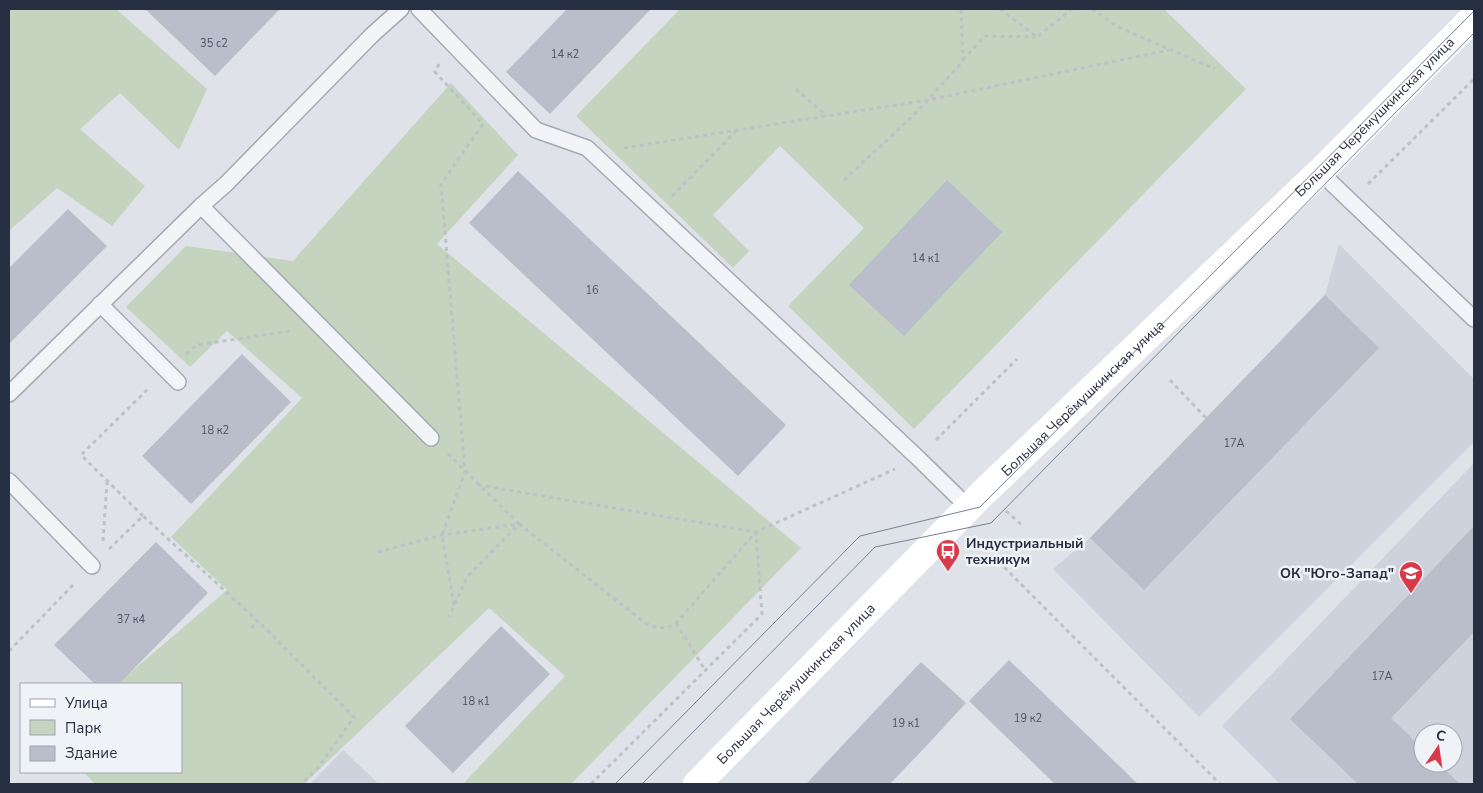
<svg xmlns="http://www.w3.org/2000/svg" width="1483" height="793" font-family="'Nunito Sans',sans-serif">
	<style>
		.built { fill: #cdd2dc; fill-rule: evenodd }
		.green { fill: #c4d4bf }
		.building { fill: #b9beca }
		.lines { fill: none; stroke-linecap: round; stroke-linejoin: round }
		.lane-casing { stroke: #a4a9b4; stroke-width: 18 }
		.path { stroke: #bdc1c8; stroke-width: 3; stroke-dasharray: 4 4; stroke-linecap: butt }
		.lane { stroke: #f2f4f7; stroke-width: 15 }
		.secondary { stroke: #fff; stroke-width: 28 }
		.tram { stroke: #778194; stroke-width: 1 }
		.labels { text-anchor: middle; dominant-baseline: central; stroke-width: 5; stroke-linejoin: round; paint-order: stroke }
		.number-label { font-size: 11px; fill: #4c5364 }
		.street-label { font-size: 14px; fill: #272f42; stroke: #eff2f7 }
		.poi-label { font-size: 14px; font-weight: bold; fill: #272f42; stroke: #eff2f7; text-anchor: start }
	</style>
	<rect width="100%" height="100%" fill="#dfe3e9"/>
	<!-- built -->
	<path class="built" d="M1339,244L1474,379V442L1199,717L1053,569L1090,538L1325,295Z
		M1474,463V784H1280L1222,726ZM1423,733H1453V763H1423Z
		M343,750L379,784H380H310Z"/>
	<!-- green -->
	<path class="green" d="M9,9H116L207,89L179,150L120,93L80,129L145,186L112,226L57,188L9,231Z
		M680,9H1164L1246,89L914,429L788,306L864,228L780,146L713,215L749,251L733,268L576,116Z
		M451,83L518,155L437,244L801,548L571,784H463L565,676L489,608L304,784H95L84,772H181V684H117L227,590L171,537L302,398L227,331L190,367L126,307L186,246L293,261Z"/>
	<!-- building -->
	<path class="building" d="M145,9H280L215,76Z
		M567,9H651L550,114L506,72Z
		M518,171L786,425L738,476L469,223Z
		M947,180L1002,232L904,336L849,285Z
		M68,209L107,246L9,344V268Z
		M1325,295L1379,348L1144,590L1090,538Z
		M242,354L291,402L191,504L142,456Z
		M1474,526V632L1391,718L1423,749V763H1438L1460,784H1358L1290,719Z
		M156,542L208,593L119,684H95L54,645Z
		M501,626L550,674L453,773L405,726Z
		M1009,660L1138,784H1055L969,701Z
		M921,662L966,703L930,742L890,784H806Z"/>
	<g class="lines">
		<!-- lane casing -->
		<g class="lane-casing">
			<path id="lane" d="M419,9L536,130L587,148L918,458L969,508
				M1320,172L1474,319
				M201,206L431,438
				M100,304L178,382
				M9,394L201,206L226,184L372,35L401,9
				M9,481L92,566"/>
		</g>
		<!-- path -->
		<path class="path" d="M1000,9L1037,37L1072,9
			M1092,9L1118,27L1215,69
			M963,60L985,36L1036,37
			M439,64L435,72L483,124L441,184L465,472L442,535L454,605
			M796,89L827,116
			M624,148L928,100L1169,50
			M844,180L918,111L963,61L961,9
			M1368,184L1474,79
			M672,196L736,131
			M186,354L197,345L290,331
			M1170,380L1206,418
			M936,440L1017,359
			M448,454L519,524L467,577L449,617
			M478,485L756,532L895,469
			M1006,511L1023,526
			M143,516L81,455L150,387
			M103,541L107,482
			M109,549L143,516L258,621L354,717L318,768L301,784
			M378,552L442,535L519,524L644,622C656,628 664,631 676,623L755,533
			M993,556L1220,784
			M676,623L705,670
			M251,628L258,621
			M9,651L74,584
			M591,784L762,614L756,533"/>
		<!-- lane -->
		<use href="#lane" class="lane"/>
		<!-- secondary -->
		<path class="secondary" id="s1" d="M697,784L984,492L1320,172L1474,17"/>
		<!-- tram -->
		<path class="tram" d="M615,784L860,536L980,507L1474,11
			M642,784L875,547L991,523L1474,33"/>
	</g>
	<!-- icons -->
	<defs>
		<g id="bus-pin" transform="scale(1.25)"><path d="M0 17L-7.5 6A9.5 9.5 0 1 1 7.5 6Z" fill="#d83a4b" stroke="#eff2f7"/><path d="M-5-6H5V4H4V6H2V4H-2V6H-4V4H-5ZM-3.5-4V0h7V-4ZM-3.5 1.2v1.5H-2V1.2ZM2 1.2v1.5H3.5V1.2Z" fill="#fff"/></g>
		<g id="school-pin" transform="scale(1.25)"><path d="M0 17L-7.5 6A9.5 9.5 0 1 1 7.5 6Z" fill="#d83a4b" stroke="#eff2f7"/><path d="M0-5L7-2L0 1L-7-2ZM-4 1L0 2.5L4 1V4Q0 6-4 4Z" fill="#fff"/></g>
	</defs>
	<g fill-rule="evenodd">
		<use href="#bus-pin" x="948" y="551"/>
		<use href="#school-pin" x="1411" y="573"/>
	</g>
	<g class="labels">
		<!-- number labels -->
		<g class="number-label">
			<text x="214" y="43">35 с2</text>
			<text x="565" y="54">14 к2</text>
			<text x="926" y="258">14 к1</text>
			<text x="592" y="290">16</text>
			<text x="215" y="430">18 к2</text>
			<text x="1234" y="443">17А</text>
			<text x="131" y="619">37 к4</text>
			<text x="1382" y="676">17А</text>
			<text x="476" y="701">18 к1</text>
			<text x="1028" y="718">19 к2</text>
			<text x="906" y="723">19 к1</text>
		</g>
		<!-- street labels -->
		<g class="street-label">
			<text stroke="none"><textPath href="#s1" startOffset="951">Большая Черёмушкинская улица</textPath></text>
			<text stroke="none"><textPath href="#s1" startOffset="546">Большая Черёмушкинская улица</textPath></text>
			<text stroke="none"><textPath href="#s1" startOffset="141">Большая Черёмушкинская улица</textPath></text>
		</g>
		<!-- poi labels -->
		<g class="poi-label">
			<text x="966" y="543">Индустриальный<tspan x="966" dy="16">техникум</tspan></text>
			<text x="1394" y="573" text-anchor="end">ОК "Юго-Запад"</text>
		</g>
	</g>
	<!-- border -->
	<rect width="1483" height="793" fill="none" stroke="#272f42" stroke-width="20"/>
	<!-- legend -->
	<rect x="20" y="683" width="162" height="90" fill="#eff2f7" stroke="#9fa4af"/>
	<rect x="30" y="699" width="25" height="8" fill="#ffffff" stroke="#9fa4af"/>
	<text x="65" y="708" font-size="15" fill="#272f42">Улица</text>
	<rect x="30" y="720" width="25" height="15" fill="#c4d4bf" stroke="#9fa4af"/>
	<text x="65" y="733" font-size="15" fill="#272f42">Парк</text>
	<rect x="30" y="746" width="25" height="15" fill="#b9beca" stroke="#9fa4af"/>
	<text x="65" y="758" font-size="15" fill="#272f42">Здание</text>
	<!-- north arrow -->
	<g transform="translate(1438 748) rotate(13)"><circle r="24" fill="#eff2f7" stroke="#9fa4af"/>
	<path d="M0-4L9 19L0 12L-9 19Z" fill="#d83a4b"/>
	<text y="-8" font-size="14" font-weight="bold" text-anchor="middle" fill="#272f42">С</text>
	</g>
</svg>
